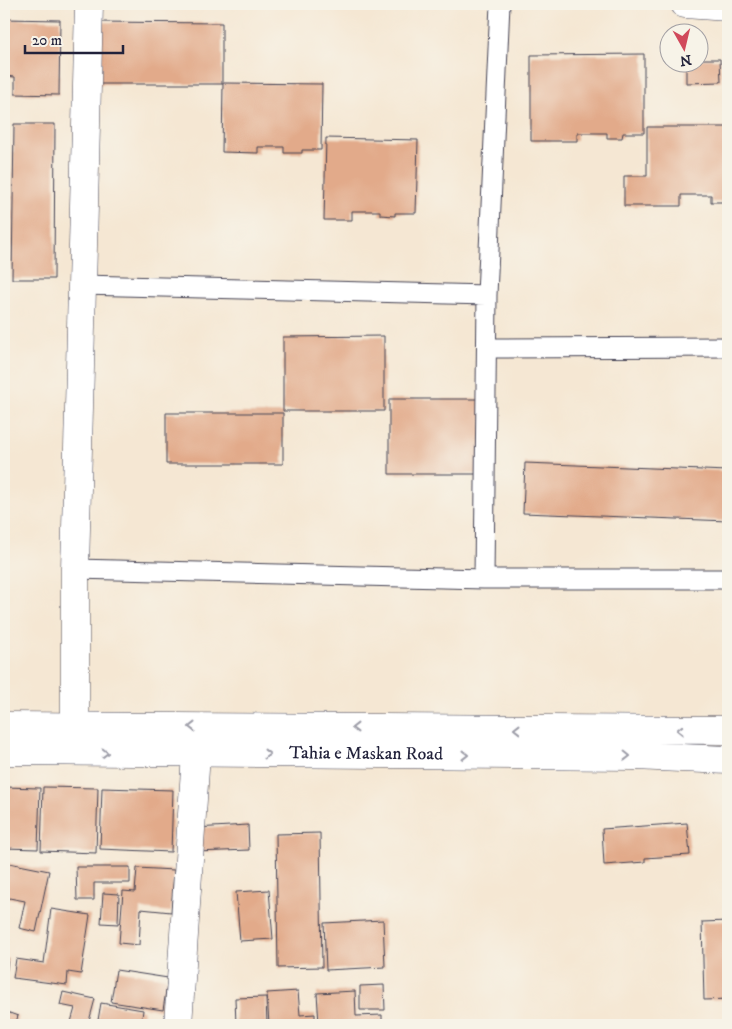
<svg xmlns="http://www.w3.org/2000/svg" width="732" height="1029" font-family="'IM FELL DW Pica',serif">
	<style>
		.building { fill: #e2aa8a }
		.lines { fill: none; stroke-linecap: round; stroke-linejoin: round }
		.service-casing { stroke: #424052; stroke-width: 21 }
		.minor-casing { stroke: #424052; stroke-width: 29 }
		.secondary-casing { stroke: #424052; stroke-width: 29 }
		.service { stroke: #fff; stroke-width: 19 }
		.minor { stroke: #fff; stroke-width: 28 }
		.secondary { stroke: #fff; stroke-width: 28 }
		.oneway { stroke: #9c9ca7 }
		.labels { text-anchor: middle; dominant-baseline: central; stroke-width: 5; stroke-linejoin: round; paint-order: stroke }
		.street-label { font-size: 18px; fill: #22223b; stroke: #f7f3e8 }
	</style>
	<rect width="100%" height="100%" fill="#f7f3e8"/>
	<filter id="ink" filterUnits="userSpaceOnUse"><feTurbulence type="fractalNoise" baseFrequency=".02" numOctaves="2"/><feDisplacementMap in="SourceGraphic" scale="10" xChannelSelector="R" yChannelSelector="G"/><feConvolveMatrix kernelMatrix="1 2 1 2 8 2 1 2 1" color-interpolation-filters="sRGB"/></filter>
	<filter id="wash" filterUnits="userSpaceOnUse"><feTurbulence type="fractalNoise" baseFrequency=".0096" numOctaves="4" result="noise"/><feDisplacementMap in="SourceGraphic" scale="20" xChannelSelector="R" yChannelSelector="G"/><feGaussianBlur stdDeviation="1.12" result="paint"/><feColorMatrix in="noise" values="0 0 0 0 0 0 0 0 0 0 0 0 0 0 0 0 0 1.4 0 .05"/><feComposite in="paint" operator="in"/></filter>
	<g filter="url(#wash)">
		<rect width="100%" height="100%" fill="#f5e7d3"/>
		<g id="blocks">
			<!-- building -->
			<path class="building" d="M4,19L60,20L59,95L15,94V77L4,76Z
				M95,22L222,23V84H95Z
				M644,54V133H623L622,138H607V133H577V141H531V55Z
				M700,59H720L721,82L686,83V62H700Z
				M223,83L322,84L321,150H302V153H284V147H258V153L222,152Z
				M14,124H55L54,279H12Z
				M647,127H728V202H711V195H681V206H624V176H647Z
				M326,138L418,140L416,213H395V216L380,215V211H352V220H324Z
				M384,336V411H283V337Z
				M389,399H482V474H389Z
				M166,413H283V464H166Z
				M525,463L728,471V521L523,513Z
				M4,787L40,788L38,849L4,848Z
				M43,787L98,788L96,853L41,851Z
				M102,788L173,790L171,852L100,849Z
				M687,823L690,855L645,858V862L604,865L602,829Z
				M248,825L249,850L196,852L195,828Z
				M320,833L322,967L278,968L276,834Z
				M4,862L49,871L36,932L19,928L25,901L4,897Z
				M76,867H130V883H94V900H77Z
				M137,868L174,870L171,912L141,909L139,945L119,943L123,891L135,892Z
				M269,890L273,939L240,941L236,892Z
				M103,893L119,894L118,924L101,923Z
				M51,909L90,915L81,974L68,972L67,985L13,978L16,959L44,963Z
				M383,920L385,967L326,970L324,923Z
				M728,921V999L704,1000L702,922Z
				M4,958H8L6,976H4Z
				M116,970L168,978L163,1010L111,1002Z
				M384,985L385,1010H360V986Z
				M298,991L300,1015L315,1014V1025H269L267,993Z
				M355,991L356,1016L382,1015V1025H346V1023L319,1024L317,993Z
				M63,992L95,999L88,1025L71,1022L75,1008L60,1005Z
				M266,997L267,1025H236L235,998Z
				M101,1003L143,1010L141,1025H126L98,1020Z
				M4,1011L18,1016L15,1025H4Z"/>
		</g>
	</g>
	<g filter="url(#ink)">
		<use href="#blocks" fill-opacity="0" stroke="#424052" stroke-width="1"/>
		<g class="lines">
			<!-- service casing -->
			<g class="service-casing">
				<path id="service" d="M82,285L487,295
					M487,348L728,347
					M75,569L484,579H728
					M484,579L487,295L500,4"/>
			</g>
			<!-- minor casing -->
			<g class="minor-casing">
				<path id="minor" d="M685,4L728,7
					M75,751V569L89,4
					M178,1025L196,754"/>
			</g>
			<!-- secondary casing -->
			<g class="secondary-casing">
				<g id="secondary">
					<path d="M4,726L728,730"/>
					<path id="s1" d="M4,751L634,756L728,760"/>
				</g>
			</g>
			<!-- service -->
			<use href="#service" class="service"/>
			<!-- minor -->
			<use href="#minor" class="minor"/>
			<!-- secondary -->
			<use href="#secondary" class="secondary"/>
		</g>
		<!-- one-way arrows -->
		<defs><path id="oneway-chevron" d="M-2-3.5L2.5 0L-2 3.5" fill="none" stroke-width="1.6" stroke-linecap="round" stroke-linejoin="round" transform="scale(1.25)"/></defs>
		<g class="oneway">
			<use href="#oneway-chevron" transform="translate(192 727) rotate(-180)"/>
			<use href="#oneway-chevron" transform="translate(355 728) rotate(-180)"/>
			<use href="#oneway-chevron" transform="translate(517 729) rotate(-180)"/>
			<use href="#oneway-chevron" transform="translate(680 730) rotate(-180)"/>
			<use href="#oneway-chevron" transform="translate(105 753) rotate(1)"/>
			<use href="#oneway-chevron" transform="translate(267 754)"/>
			<use href="#oneway-chevron" transform="translate(465 755)"/>
			<use href="#oneway-chevron" transform="translate(627 756) rotate(1)"/>
		</g>
	</g>
	<g class="labels">
		<!-- street labels -->
		<g class="street-label">
			<text stroke="none"><textPath href="#s1" startOffset="362">Tahia e Maskan Road</textPath></text>
		</g>
	</g>
	<!-- margin -->
	<rect width="732" height="1029" fill="none" stroke="#f7f3e8" stroke-width="20"/>
	<!-- north arrow -->
	<g transform="translate(684 48) rotate(172)"><circle r="24" fill="#f7f3e8" stroke="#a29fa3"/>
	<path d="M0-4L9 19L0 12L-9 19Z" fill="#d1495b"/>
	<text y="-8" font-size="14" font-weight="bold" text-anchor="middle" fill="#22223b">N</text>
	</g>
	<!-- scale -->
	<path d="M25 45v8h98v-8" fill="none" stroke="#22223b" stroke-width="2.5"/>
	<text x="32" y="45" font-size="15" fill="#22223b" stroke="#f7f3e8" stroke-width="4" paint-order="stroke">20 m</text>
</svg>
